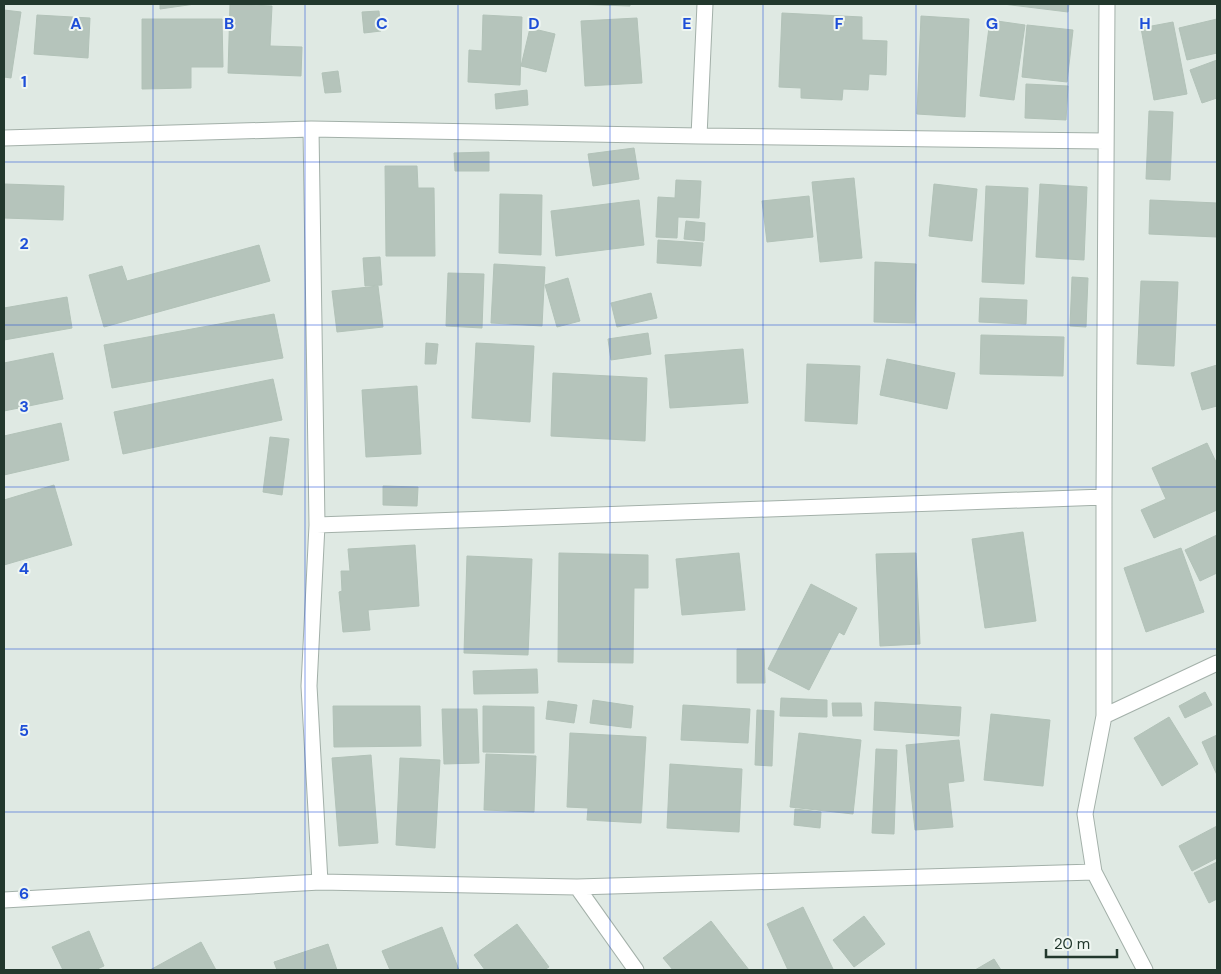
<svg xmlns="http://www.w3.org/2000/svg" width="1221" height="974" font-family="'DM Sans',sans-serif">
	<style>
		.building { fill: #b5c4bb; stroke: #b2c2b8 }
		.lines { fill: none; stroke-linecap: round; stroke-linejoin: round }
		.minor-casing { stroke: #a3b0a9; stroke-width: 17 }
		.minor { stroke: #fff; stroke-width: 15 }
		.grid { fill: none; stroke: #1d4ed8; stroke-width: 1; stroke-opacity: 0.55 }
		.grid-label { font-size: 16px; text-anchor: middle; font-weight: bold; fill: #1d4ed8; stroke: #eff6f1; stroke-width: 4; stroke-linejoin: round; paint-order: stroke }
	</style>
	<rect width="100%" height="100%" fill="#dfe9e3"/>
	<!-- building -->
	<path class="building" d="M160,4H195L160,9Z
		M230,4L272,6L270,46L302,47L301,76L228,73Z
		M573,4H630V6Z
		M1003,4H1069L1068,12Z
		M4,10L21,12L11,78L4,77Z
		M379,11L381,31L364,33L362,12Z
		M782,13L862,17V40L887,41L886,75L869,74L868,90L843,89L842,100L801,98V88L779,87Z
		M37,15L90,18L88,58L34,54Z
		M483,15L522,17L520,85L468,82L469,50L482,51Z
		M921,16L969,19L965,117L917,114Z
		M637,18L642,83L585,86L581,21Z
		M142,19H222L223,67H191V88L142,89Z
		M1217,19V53L1187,60L1179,28Z
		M990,20L1025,25L1014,100L980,96Z
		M1173,22L1187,94L1154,100L1141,28Z
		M1027,25L1073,30L1067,82L1022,77Z
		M530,28L555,34L546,72L521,66Z
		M1217,60V98L1202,103L1190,70Z
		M338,71L341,92L325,93L322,73Z
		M1026,84L1068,86L1066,120L1025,118Z
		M527,90L528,105L496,109L495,94Z
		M1149,111L1173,112L1170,180L1146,179Z
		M634,148L639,179L593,186L588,154Z
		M489,152V171H455L454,153Z
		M385,166H417L418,188H434L435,256H386Z
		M854,178L862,258L820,262L812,182Z
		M676,180L701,181L699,218L678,217L677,238L656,237L658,197L675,198Z
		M4,184L64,186L63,220L4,218Z
		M934,184L977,189L972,241L929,236Z
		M1040,184L1087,187L1084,260L1036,257Z
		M986,186L1028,188L1024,284L982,282Z
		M500,194L542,195L541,255L499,253Z
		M809,196L813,237L767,242L762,201Z
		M639,200L644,245L556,256L551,211Z
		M1150,200L1217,203V237L1149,234Z
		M686,221L705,223L704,241L684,239Z
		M658,240L703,243L701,266L657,263Z
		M259,245L270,281L104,327L89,275L122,266L127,281Z
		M380,257L382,285L365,286L363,258Z
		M875,262L916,264L915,323L874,322Z
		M494,264L545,267L542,326L491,323Z
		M448,273L484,274L482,328L446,326Z
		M1072,277L1088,278L1086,327L1070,326Z
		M568,278L580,321L557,327L545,285Z
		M1141,281L1178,282L1174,366L1137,364Z
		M378,286L383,327L337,332L332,291Z
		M651,293L657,318L617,327L611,303Z
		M67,297L72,328L4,340V308Z
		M980,298L1027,300L1026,324L979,322Z
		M274,314L283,358L112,388L104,345Z
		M648,333L651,354L611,360L608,339Z
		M981,335L1064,337L1063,376L980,374Z
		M426,343L438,344L436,364H425Z
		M476,343L534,346L530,422L472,418Z
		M743,349L748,403L670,408L665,355Z
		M53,353L63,399L4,411V363Z
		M887,359L955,373L947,409L880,395Z
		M807,364L860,366L857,424L805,421Z
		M1217,365V406L1202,410L1191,373Z
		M553,373L647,378L645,441L551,436Z
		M273,379L282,420L123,454L114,412Z
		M417,386L421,454L366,457L362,390Z
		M61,423L69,460L4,475V436Z
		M270,437L289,439L282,495L263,492Z
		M1207,443L1217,464V510L1154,538L1141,510L1166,499L1152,468Z
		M54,485L72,545L4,565V500Z
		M383,486L418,487L417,506L383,505Z
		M1023,532L1036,621L985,628L972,539Z
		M1217,535V573L1200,581L1185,550Z
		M415,545L419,606L368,610L370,630L343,632L339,592L342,591L341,571H350L348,549Z
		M1181,548L1204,612L1146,632L1124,568Z
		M559,553L648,555V588H634L633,663L558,662Z
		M739,553L745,610L682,615L676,559Z
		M916,553L920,644L880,646L876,554Z
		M467,556L532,559L528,655L464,653Z
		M811,584L857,608L844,635L839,632L809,690L768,669Z
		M737,649H764L765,683H737Z
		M537,669L538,693L474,694L473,671Z
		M1205,692L1212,705L1185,718L1179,706Z
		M781,698L827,700V717L780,716Z
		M593,700L633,706L631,728L590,723Z
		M548,701L577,705L574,723L546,719Z
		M875,702L961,707L959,736L874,730Z
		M832,703H861L862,716H833Z
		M683,705L750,709L748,743L681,740Z
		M333,706H420L421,746L334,747Z
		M483,706L534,707V753L483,752Z
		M442,709H477L479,763L444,764Z
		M757,710L774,711L772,766L755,765Z
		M991,714L1050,720L1043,786L984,780Z
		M1169,717L1198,764L1162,786L1134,738Z
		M570,733L646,737L641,823L587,820L588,808L567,807Z
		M799,733L861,740L853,814L790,807Z
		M1217,735V775L1202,742Z
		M959,740L964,781L948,783L953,827L915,830L906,745Z
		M876,749L897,750L894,834L872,833Z
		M486,754L536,756L534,812L484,810Z
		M371,755L378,843L339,846L332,758Z
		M400,758L440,760L435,848L396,845Z
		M670,764L742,769L739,832L667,828Z
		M795,809L821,812L820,828L794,825Z
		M1217,826V858L1192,871L1179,846Z
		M1217,862V899L1209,903L1194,873Z
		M803,907L833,969L831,970H788L767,924Z
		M864,916L885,944L854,967L833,940Z
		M711,921L749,970H673L663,958Z
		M517,924L549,967L544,970H485L474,955Z
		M442,927L459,970H390L382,951Z
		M89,931L104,966L95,970H63L52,947Z
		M201,942L216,970H150Z
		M328,944L337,970H277L274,962Z
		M994,959L1001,970H975Z"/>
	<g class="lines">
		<!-- minor casing -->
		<g class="minor-casing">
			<path id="minor" d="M1107,4L1104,497V716L1085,814L1094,872L1145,970
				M311,129L317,525L309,686L320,882
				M699,136L705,4
				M4,138L311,129L699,136L1105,141
				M317,525L1104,497
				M1104,716L1217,663
				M577,887L636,970
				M4,900L320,882L577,887L1094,872"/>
		</g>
		<!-- minor -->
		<use href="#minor" class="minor"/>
	</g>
	<!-- grid -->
	<path class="grid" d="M153,4V970M305,4V970M458,4V970M610,4V970M763,4V970M916,4V970M1068,4V970M4,162H1217M4,325H1217M4,487H1217M4,649H1217M4,812H1217"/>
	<g class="grid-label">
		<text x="76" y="29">A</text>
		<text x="229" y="29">B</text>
		<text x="382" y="29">C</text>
		<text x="534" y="29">D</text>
		<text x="687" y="29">E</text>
		<text x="839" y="29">F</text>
		<text x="992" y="29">G</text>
		<text x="1145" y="29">H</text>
		<text x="24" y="87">1</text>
		<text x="24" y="249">2</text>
		<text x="24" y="412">3</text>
		<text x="24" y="574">4</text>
		<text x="24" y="736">5</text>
		<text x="24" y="899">6</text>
	</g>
	<!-- border -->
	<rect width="1221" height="974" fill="none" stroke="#22382d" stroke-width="10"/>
	<!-- scale -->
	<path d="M1046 949v8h71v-8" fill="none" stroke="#22382d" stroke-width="2.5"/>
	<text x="1054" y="949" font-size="15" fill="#22382d" stroke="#eff6f1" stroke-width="4" paint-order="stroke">20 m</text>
</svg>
